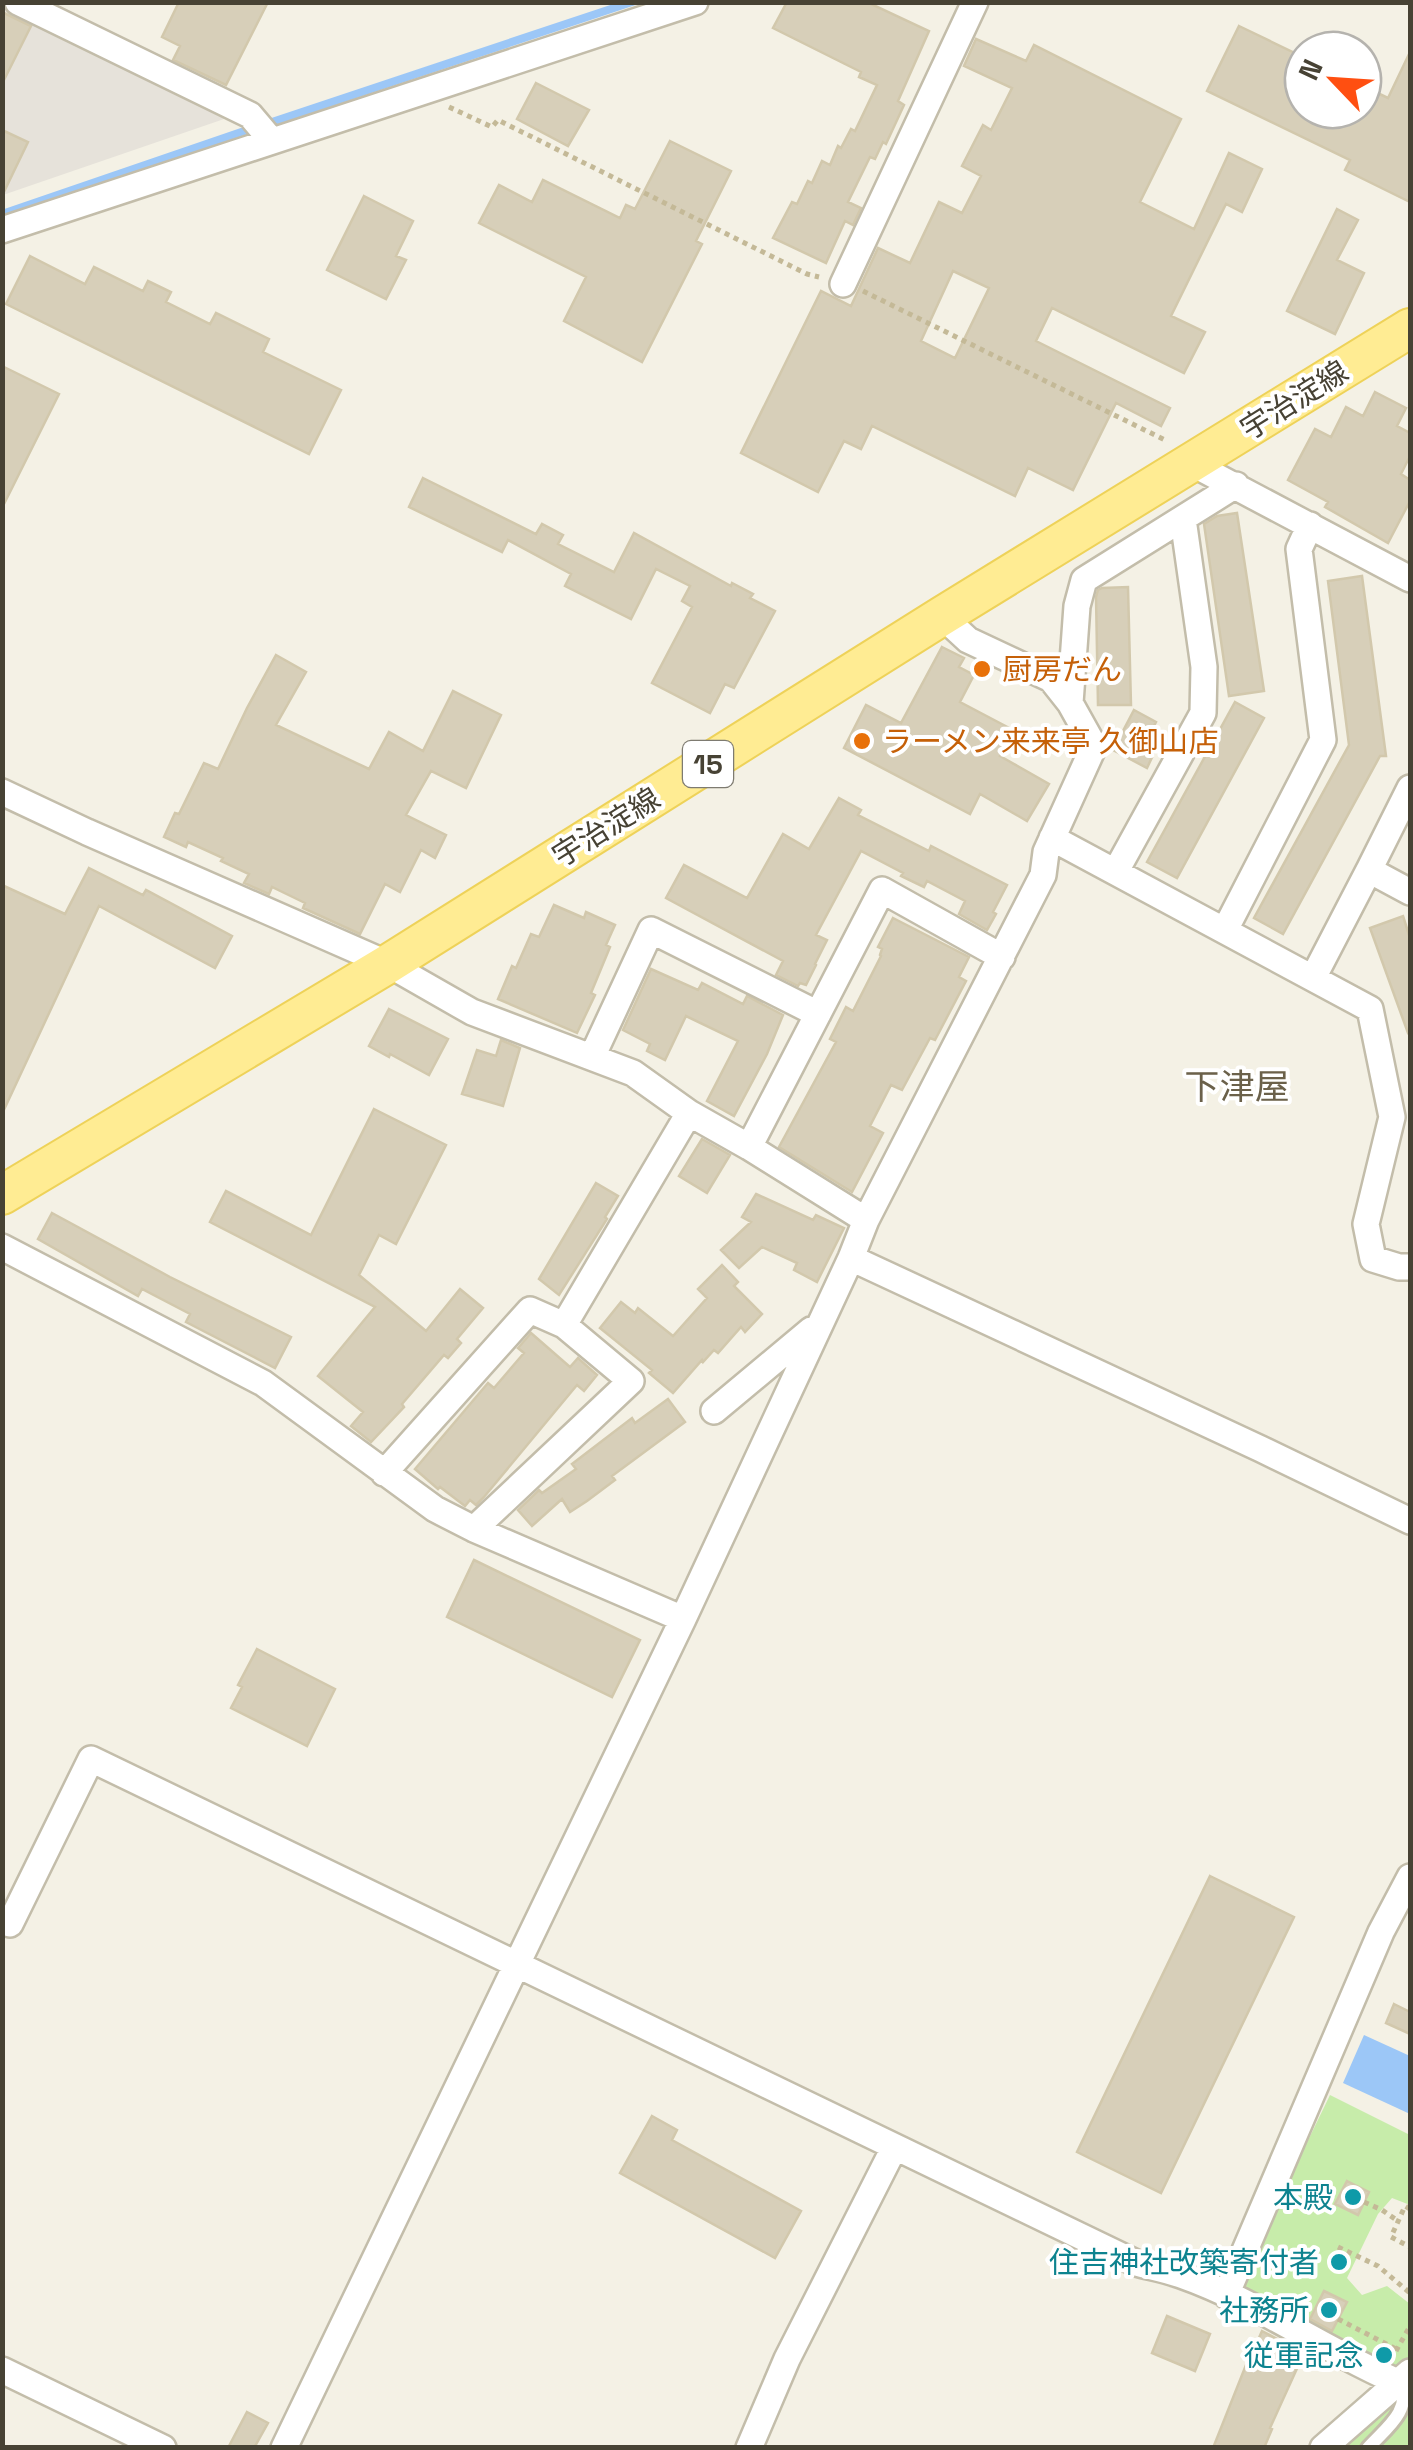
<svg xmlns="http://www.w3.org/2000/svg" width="1413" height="2450" font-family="'Space Grotesk','Noto Sans JP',sans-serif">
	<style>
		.industrial { fill: #e6e2da }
		.green { fill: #c7ecaa }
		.water { fill: #9cc7f7 }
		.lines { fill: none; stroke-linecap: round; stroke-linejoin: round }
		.stream { stroke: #9cc7f7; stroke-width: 8 }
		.building { fill: #d7cfb9; stroke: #d2c8ac; stroke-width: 2.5; fill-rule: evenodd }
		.service-casing { stroke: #c3bdaa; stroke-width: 18 }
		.minor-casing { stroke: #c3bdaa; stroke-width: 30 }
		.primary-casing { stroke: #eed259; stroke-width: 42 }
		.path { stroke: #c4b997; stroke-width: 5; stroke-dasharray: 5 5; stroke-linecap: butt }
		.service { stroke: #fff; stroke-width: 12 }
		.minor { stroke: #fff; stroke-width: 25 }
		.primary { stroke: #ffec93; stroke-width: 38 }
		.food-dot { fill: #e8710a; stroke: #fff; stroke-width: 4 }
		.culture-dot { fill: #0f9aa8; stroke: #fff; stroke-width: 4 }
		.labels { text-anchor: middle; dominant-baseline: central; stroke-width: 8; stroke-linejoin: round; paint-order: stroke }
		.shield { fill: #fff; stroke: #7e7b71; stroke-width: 2.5 }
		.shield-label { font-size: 28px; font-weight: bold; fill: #474234 }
		.street-label { font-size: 30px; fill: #474234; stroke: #fff }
		.food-label { font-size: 30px; fill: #c56008; stroke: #fff; text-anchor: start }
		.culture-label { font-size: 30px; fill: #0d838f; stroke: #fff; text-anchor: end }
		.quarter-label { font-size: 35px; fill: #6b614a; stroke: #fff }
	</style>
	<rect width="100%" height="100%" fill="#f4f1e5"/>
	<!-- industrial -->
	<path class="industrial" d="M3,8L227,118L3,195Z"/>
	<!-- green -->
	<path class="green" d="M1330,2095L1410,2135V2205L1392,2198L1378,2214L1347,2278L1362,2295L1387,2286L1410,2304V2357L1401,2366L1383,2371L1235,2291Z
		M1410,2385V2447L1337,2448Z"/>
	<!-- water -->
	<path class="water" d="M1364,2035L1410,2056V2114L1343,2083Z"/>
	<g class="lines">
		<!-- stream -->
		<path class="stream" d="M266,124L632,2
			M2,214L253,128"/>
	</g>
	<!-- building -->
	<path class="building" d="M179,2H268L226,85L173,60L180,46L162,37Z
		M787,2H867L929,31L898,101L904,105L886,144L883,142L875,159L870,157L848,202L861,208L853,225L845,221L826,263L773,238L792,202L797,204L808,181L812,183L822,161L830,165L838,146L841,148L851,129L855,131L877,85L859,77L861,72L773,28Z
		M2,12L31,26L2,84Z
		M1239,26L1303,57V110H1363V86L1388,98L1410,52V202L1345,170L1350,160L1207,91Z
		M976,39L1026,61L1034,45L1181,119L1140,202L1194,229L1229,153L1262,169L1242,212L1226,204L1171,316L1205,332L1184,373L1052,308L1036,341L1170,408L1161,426L1116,403L1073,490L1028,468L1015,496L872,426L861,449L844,441L818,492L741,453L821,291L851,306L878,248L910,263L939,202L962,213L981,176L962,166L983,125L991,130L1012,88L964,66ZM953,271L989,288L955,358L921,341Z
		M536,83L589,110L568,146L517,119Z
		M2,130L28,142L2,196Z
		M670,141L731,171L696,241L702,244L642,362L564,321L586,277L479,223L499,185L532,202L543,180L620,218L626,205L635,209Z
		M364,196L413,221L396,256L406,260L386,299L327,270Z
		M1337,209L1358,220L1337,260L1364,273L1335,334L1287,311Z
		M30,256L85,284L94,267L143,291L148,281L171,292L166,302L210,324L216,313L269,339L263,352L341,390L309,454L6,304Z
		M2,366L59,394L2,508Z
		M1375,392L1406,408L1397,426L1410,433V456L1401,474L1410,480V501L1388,543L1325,507L1328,502L1288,480L1315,429L1331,437L1346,407L1363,416Z
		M423,478L536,534L542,524L563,535L558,544L614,572L634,533L731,586L732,583L753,594L750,598L775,611L734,688L725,684L710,713L652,683L692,607L682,601L690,586L656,569L631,619L565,586L571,574L508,540L502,552L409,507Z
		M1237,513L1264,691L1229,696L1204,524L1217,516Z
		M1362,576L1386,756H1380L1283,934L1254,918L1349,745L1328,581Z
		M1128,587L1131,705H1098L1096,597L1098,590L1102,588Z
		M942,647L964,658L959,667L974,675L960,702L1013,730L1000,756L1049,784L1027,821L980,794L970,814L844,748L866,705L901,723Z
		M276,655L306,672L276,725L369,769L389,732L423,751L453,691L501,715L466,788L431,771L406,815L446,835L435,858L421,850L400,892L385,884L360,934L303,908L305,903L272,887L269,894L244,883L249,874L221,861L223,858L188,842L186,847L164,837L175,813L179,814L204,763L218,769L247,708Z
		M1235,702L1264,718L1177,878L1147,862Z
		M1134,710L1156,722L1144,745L1155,751L1147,768L1113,750Z
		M839,798L861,810L858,815L929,851L931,846L1007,885L993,912L996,914L987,930L959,914L965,901L927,881L924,887L901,876L903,873L861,851L816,935L827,940L815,964L816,965L806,985L800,983L798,986L776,975L783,961L666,898L684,865L747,898L783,834L809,849Z
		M89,868L143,895L146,890L232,936L215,968L99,906L2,1114V885L65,914Z
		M554,905L584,918L586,912L615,925L606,945L610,947L591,993L595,995L577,1033L498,999L512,966L516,968L531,934L539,937Z
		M1403,916L1410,938V1032L1408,1033L1370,928Z
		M893,918L969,957L959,977L966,981L935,1040L930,1038L902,1090L891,1085L870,1126L883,1133L852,1192L779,1147L836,1042L830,1039L846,1007L853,1011L881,956L880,955L882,949L878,947Z
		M651,969L698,990L702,983L743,1004L747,996L783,1015L767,1054L734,1116L707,1101L738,1041L686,1016L665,1060L647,1051L650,1044L623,1030Z
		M389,1009L448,1039L429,1075L390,1054L389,1057L369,1046Z
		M501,1040L520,1048L503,1106L462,1094L477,1050L496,1056Z
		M374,1109L446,1145L396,1244L379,1235L359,1275L426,1331L460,1289L483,1308L457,1339L461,1343L448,1358L444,1355L402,1404L404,1407L371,1442L351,1426L363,1412L318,1376L375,1307L210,1222L226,1191L311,1235Z
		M702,1139L730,1155L707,1193L679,1176Z
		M596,1183L618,1196L605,1217L607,1219L559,1295L539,1279Z
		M756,1194L813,1220L816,1215L844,1228L817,1282L794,1270L797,1263L762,1247L739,1268L721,1250L751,1222L742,1217Z
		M52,1213L170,1277L291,1337L275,1368L186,1322L190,1314L142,1289L138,1296L38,1239Z
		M722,1265L738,1282L734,1286L762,1314L745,1332L741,1327L718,1353L714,1350L703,1362L702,1360L673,1393L649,1373L652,1370L600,1328L621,1302L635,1313L638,1308L673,1336L707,1298L698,1289Z
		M531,1333L570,1367L578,1358L597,1375L584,1391L577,1385L484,1497L476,1505L470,1500L465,1506L440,1487L438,1489L415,1469L488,1383L494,1388L524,1353L518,1348Z
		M668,1399L685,1422L612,1476L615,1480L587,1501L570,1512L562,1499L532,1526L518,1510L539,1490L542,1493L576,1469L572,1464L632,1418L635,1423Z
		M474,1560L640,1640L612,1697L447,1617Z
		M257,1649L335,1689L307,1746L231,1708L242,1687L238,1685Z
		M1210,1876L1294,1917L1161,2193L1077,2152Z
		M1394,2004L1410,2012V2034L1386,2023Z
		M652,2116L677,2130L672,2140L801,2211L775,2258L620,2173Z
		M1347,2181L1369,2192L1358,2215L1335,2204Z
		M1324,2291L1347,2302L1332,2331L1310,2319Z
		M1167,2316L1210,2334L1195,2371L1152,2353Z
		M1262,2331L1304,2353L1270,2428L1272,2429L1264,2448H1213L1246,2365H1247Z
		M247,2412L268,2423L254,2448H228Z"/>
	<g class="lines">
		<!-- service casing -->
		<g class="service-casing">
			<path id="service" d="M1368,2448C1385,2429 1413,2410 1400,2383"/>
		</g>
		<!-- minor casing -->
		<g class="minor-casing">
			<path id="minor" d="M18,2L250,115L272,141
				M2,230L695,2
				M843,284L975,2
				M1191,463L1410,579
				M1070,703L1077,606L1084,580L1236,485
				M2,792L87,832L388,964L472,1012L633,1073L689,1113L749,1147L866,1220
				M1052,838L1370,1009L1392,1117L1366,1224L1373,1259L1399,1267H1410
				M1369,870L1410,788
				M1116,871L1203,713L1204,667L1183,519
				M1225,930L1323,740L1299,549L1310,525
				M1313,978L1369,870L1410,892
				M592,1057L651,930L818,1014
				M749,1147L882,890L1002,957
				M2,1247L263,1383L435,1509L474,1529L683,1619
				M851,1258L1261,1449L1410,1521
				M714,1411L811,1330
				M384,1473L530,1310L564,1325L689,1113
				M474,1529L631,1381L564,1325
				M2,1921L10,1924L91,1759L1136,2263C1151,2267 1167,2270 1181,2275C1258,2302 1325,2351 1400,2383
				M1226,2295L1381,1932L1410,1877
				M2,2370L163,2448
				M284,2448L683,1619L851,1258L866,1220L1043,875L1046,852L1094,746L1070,703L1051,679L968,640L942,616
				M749,2448L787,2359L894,2148
				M1323,2448L1410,2372"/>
		</g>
		<!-- primary casing -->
		<g class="primary-casing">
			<path id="primary" d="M2,1195L388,964L942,616L1410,328"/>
		</g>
		<!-- path -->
		<path class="path" d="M449,107L492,127L498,120L807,274L819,277
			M863,291L1167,441
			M1364,2202L1382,2210L1398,2221
			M1410,2209L1405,2206L1391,2237L1410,2247
			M1338,2247L1378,2266L1410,2293
			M1338,2319L1396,2349
			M1396,2351L1410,2326"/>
		<!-- service -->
		<use href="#service" class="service"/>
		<!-- minor -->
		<use href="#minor" class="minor"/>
		<!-- primary -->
		<use href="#primary" class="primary"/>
	</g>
	<!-- markers -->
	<g class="food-dot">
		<circle cx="982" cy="669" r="10"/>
		<circle cx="862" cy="741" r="10"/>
	</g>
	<g class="culture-dot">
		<circle cx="1353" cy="2197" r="10"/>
		<circle cx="1339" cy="2262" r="10"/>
		<circle cx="1329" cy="2310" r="10"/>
		<circle cx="1384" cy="2355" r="10"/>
	</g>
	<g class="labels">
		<!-- shield labels -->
		<rect class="shield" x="683" y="741" width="50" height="46" rx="8"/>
		<g class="shield-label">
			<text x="708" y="764">15</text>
		</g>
		<!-- street labels -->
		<g class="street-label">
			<text transform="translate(1294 400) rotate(-32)">宇治淀線</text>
			<text transform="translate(606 827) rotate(-32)">宇治淀線</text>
		</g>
		<!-- food labels -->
		<g class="food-label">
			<text x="1002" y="669">厨房だん</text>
			<text x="882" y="741">ラーメン来来亭 久御山店</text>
		</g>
		<!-- culture labels -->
		<g class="culture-label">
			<text x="1333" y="2197">本殿</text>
			<text x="1319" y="2262">住吉神社改築寄付者</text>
			<text x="1309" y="2310">社務所</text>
			<text x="1364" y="2355">従軍記念</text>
		</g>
		<!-- quarter labels -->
		<g class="quarter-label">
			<text x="1237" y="1087">下津屋</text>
		</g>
	</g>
	<!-- border -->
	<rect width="1413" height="2450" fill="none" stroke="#474234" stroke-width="10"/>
	<!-- north arrow -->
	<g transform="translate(1333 80) rotate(295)"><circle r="48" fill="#ffffff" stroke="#b5b3ae" stroke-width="2.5"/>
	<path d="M0-8L18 38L0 25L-18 38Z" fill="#ff4f11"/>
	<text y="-15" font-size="28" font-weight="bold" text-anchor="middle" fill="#474234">N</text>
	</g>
</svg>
